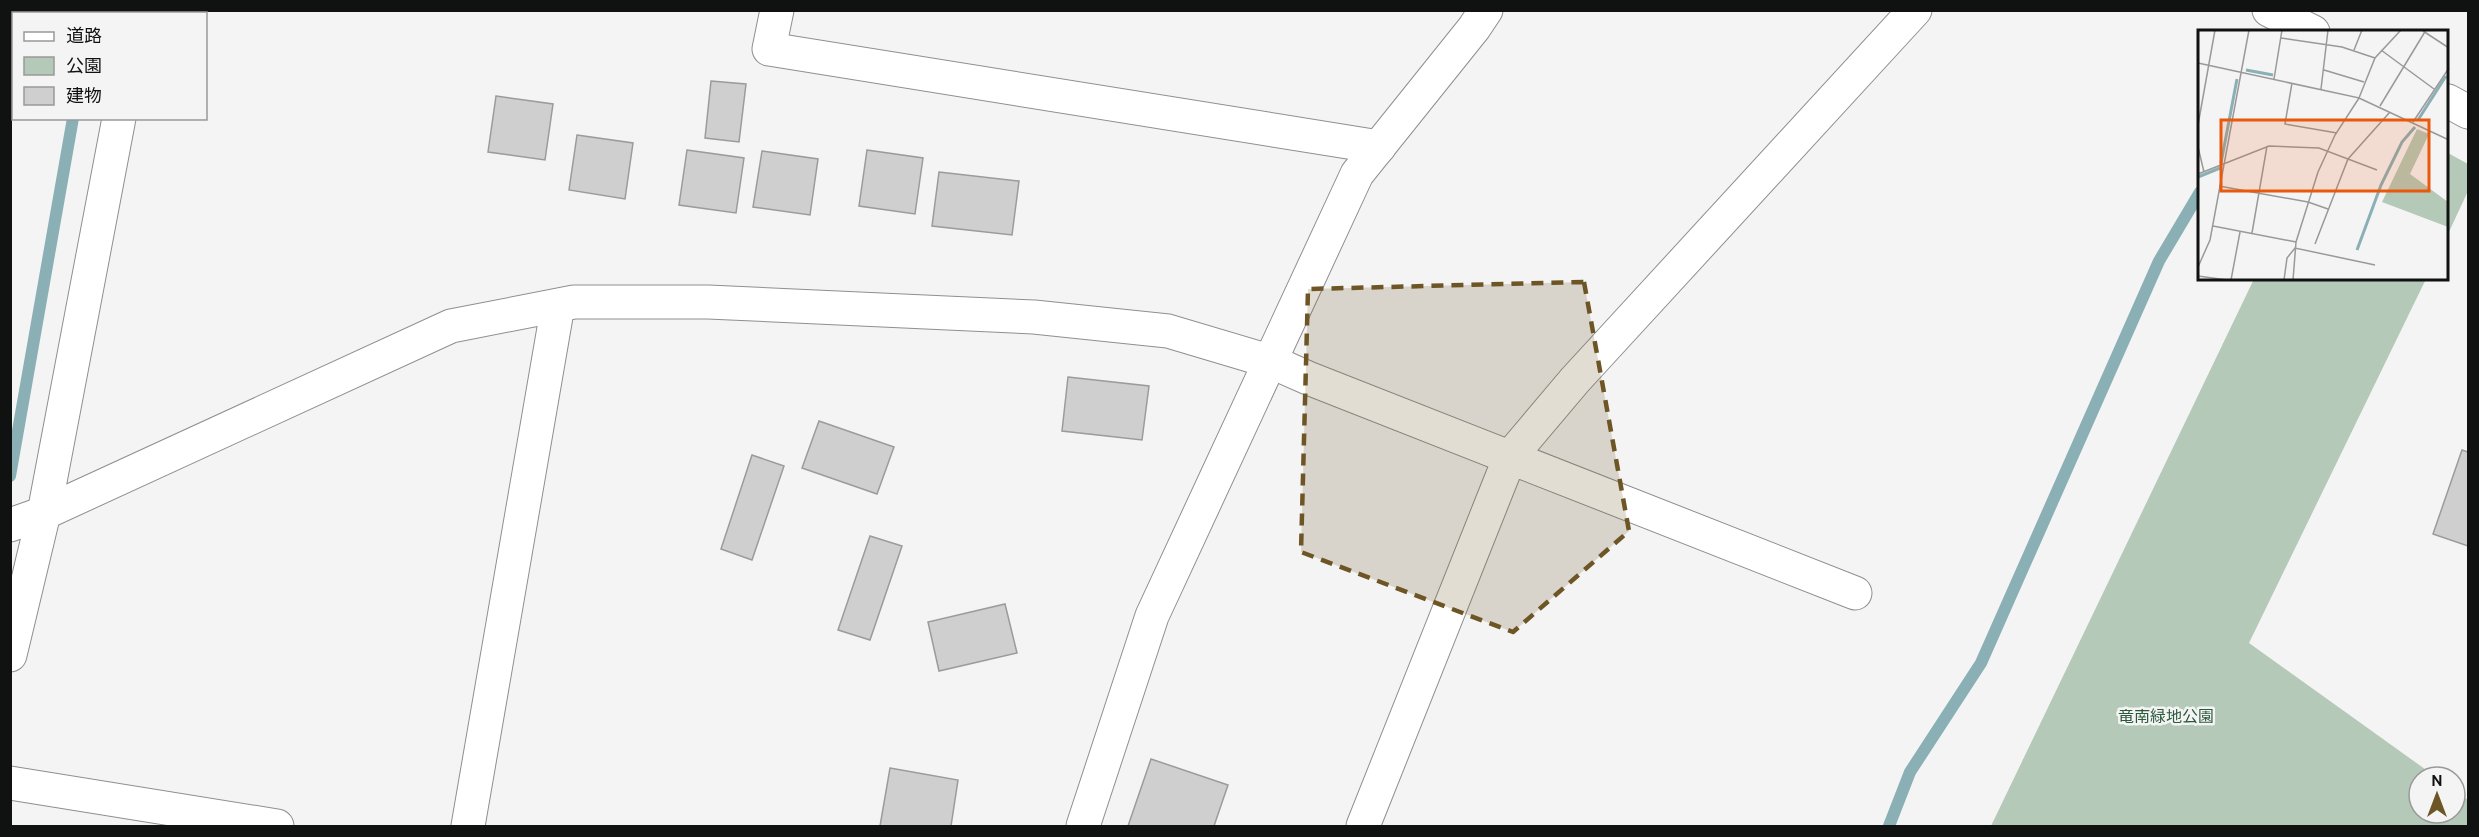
<svg xmlns="http://www.w3.org/2000/svg" width="2479" height="837" font-family="Cabin,'Noto Sans JP',sans-serif">
	<style>
		.park { fill: #b4c9b8 }
		.lines { fill: none; stroke-linecap: round; stroke-linejoin: round }
		.stream { stroke: #8ab0b5; stroke-width: 12 }
		.building { fill: #d0cfd0; stroke: #9b9b9b; stroke-width: 1.5 }
		.minor-casing { stroke: #8f8f90; stroke-width: 35 }
		.tertiary-casing { stroke: #8f8f90; stroke-width: 35 }
		.minor { stroke: #fff; stroke-width: 33 }
		.tertiary { stroke: #fff; stroke-width: 33 }
		.marked { fill: #6d5525; fill-opacity: 0.2; stroke: #6d5525; stroke-width: 4.5; stroke-dasharray: 12 8; stroke-linejoin: round }
		.labels { text-anchor: middle; dominant-baseline: central; stroke-width: 5; stroke-linejoin: round; paint-order: stroke }
		.park-label { font-size: 16px; fill: #2c593a; stroke: #f4f4f5 }
		.inset-river { fill: none; stroke: #8ab0b5; stroke-width: 3 }
		.inset-road { fill: none; stroke: #99999a; stroke-width: 1.5 }
		.view { fill: #e8590c; fill-opacity: 0.15; stroke: #e8590c; stroke-width: 3 }
		.inset-edge { fill: none; stroke: #101111; stroke-width: 3 }
	</style>
	<rect width="100%" height="100%" fill="#f4f4f5"/>
	<!-- park -->
	<path class="park" d="M2448,153L2468,164V191L2448,234Z
		M2254,279H2426L2249,643L2436,777H2419V813H2455V791L2468,800V826H1991Z"/>
	<g class="lines">
		<!-- stream -->
		<path class="stream" d="M92,14V10
			M10,476L73,118
			M1889,826L1910,772L1981,663L2159,261L2200,192"/>
	</g>
	<!-- building -->
	<path class="building" d="M711,81L746,84L739,142L705,138Z
		M496,96L553,104L545,160L488,152Z
		M577,135L633,143L625,199L569,190Z
		M687,150L744,158L736,213L679,205Z
		M867,150L923,158L915,214L859,206Z
		M762,151L818,159L810,215L753,207Z
		M939,172L1019,181L1012,235L932,226Z
		M1068,377L1149,386L1142,440L1062,431Z
		M819,421L894,447L877,494L802,468Z
		M2462,450L2468,452V546L2433,534Z
		M752,455L784,466L752,560L721,549Z
		M870,536L902,546L870,640L838,630Z
		M1005,604L1017,653L939,671L928,622Z
		M1151,759L1228,785L1214,826H1128Z
		M890,768L958,780L951,826H880Z"/>
	<g class="lines">
		<!-- minor casing -->
		<g class="minor-casing">
			<path id="minor" d="M777,10L769,49L1379,147
				M139,14V10
				M10,525L44,513L451,326L574,302H708L1034,317L1168,331L1272,362L1308,378L1855,593
				M10,655L44,513L119,118
				M10,783L277,826
				M468,826L558,305
				M1363,826L1510,457L1575,380L1915,10"/>
		</g>
		<!-- tertiary casing -->
		<g class="tertiary-casing">
			<path id="tertiary" d="M2269,10L2313,32
				M2448,101L2468,112
				M1083,826L1152,616L1357,174L1474,28L1486,10"/>
		</g>
		<!-- minor -->
		<use href="#minor" class="minor"/>
		<!-- tertiary -->
		<use href="#tertiary" class="tertiary"/>
	</g>
	<!-- marked area -->
	<path class="marked" d="M1584,282L1629,531L1513,632L1301,552L1308,289Z"/>
	<g class="labels">
		<!-- park labels -->
		<g class="park-label">
			<text x="2166" y="716">竜南緑地公園</text>
		</g>
	</g>
	<!-- overview -->
	<g transform="translate(2198 30)">
		<rect width="250" height="250" fill="#f4f4f5"/>
		<path d="M219,99L231,104L212,144L250,172V197L184,172Z" fill="#b4c9b8"/>
		<path class="inset-river" d="M48,40L75,45M220,90L248,46M23,133L39,49M0,147L22,138M159,220L183,155L204,112L217,97"/>
		<path class="inset-road" d="M225,1L251,18M83,8L144,17L177,28M156,20L164,0M183,20L236,59M0,33L161,68L177,28L203,0M126,40L166,52M76,49L84,0M94,53L87,94L139,103M123,59L130,0M182,76L228,0M215,92L251,38M0,95L17,0M0,117L6,142M0,144L71,116L121,118L179,140M21,156L110,172L130,179M15,196L98,212M54,203L69,116M117,214L150,129L192,82M0,237L12,210L51,0M0,246L29,250M33,250L42,202M86,250L89,228L97,218L177,235M95,250L98,212L120,142L137,105L161,68L251,110"/>
		<path class="view" d="M23,90H231V161H23Z"/>
		<rect width="250" height="250" class="inset-edge"/>
	</g>
	<!-- border -->
	<rect width="2479" height="837" fill="none" stroke="#101111" stroke-width="24"/>
	<!-- legend -->
	<rect x="12" y="12" width="195" height="108" fill="#f4f4f5" stroke="#99999a" stroke-width="1.5"/>
	<rect x="24" y="32" width="30" height="9" fill="#ffffff" stroke="#99999a" stroke-width="1.5"/>
	<text x="66" y="42" font-size="18" fill="#101111">道路</text>
	<rect x="24" y="57" width="30" height="18" fill="#b4c9b8" stroke="#99999a" stroke-width="1.5"/>
	<text x="66" y="72" font-size="18" fill="#101111">公園</text>
	<rect x="24" y="87" width="30" height="18" fill="#d0cfd0" stroke="#99999a" stroke-width="1.5"/>
	<text x="66" y="102" font-size="18" fill="#101111">建物</text>
	<!-- north arrow -->
	<g transform="translate(2437 795)"><circle r="28" fill="#f4f4f5" stroke="#99999a" stroke-width="1.5"/>
	<path d="M0-4.5L10 22L0 15L-10 22Z" fill="#6d5525"/>
	<text y="-9" font-size="16" font-weight="bold" text-anchor="middle" fill="#101111">N</text>
	</g>
</svg>
